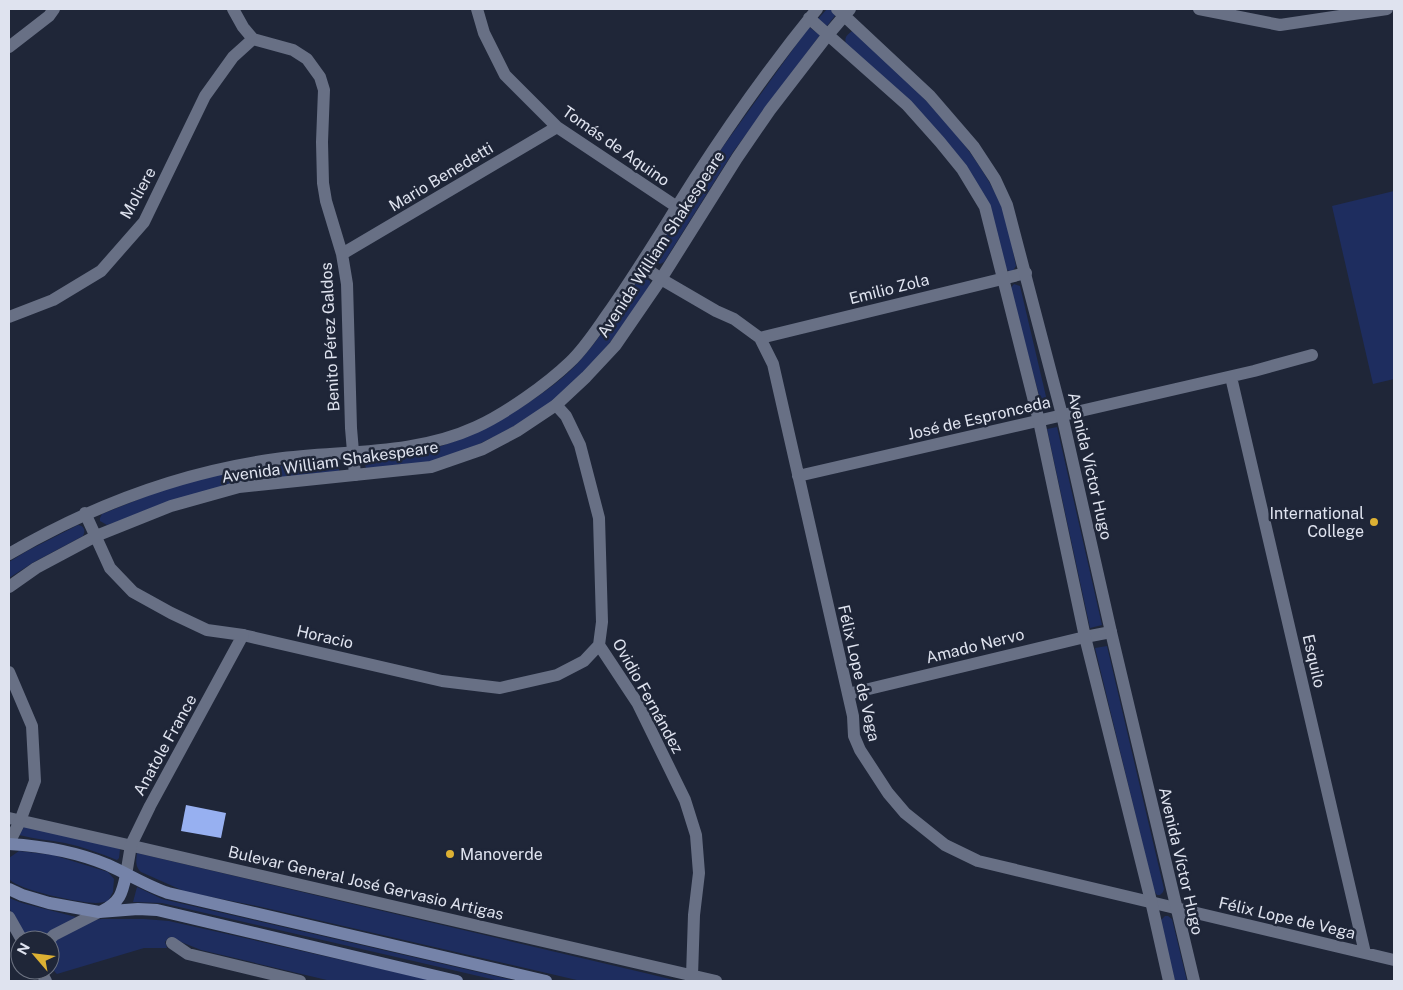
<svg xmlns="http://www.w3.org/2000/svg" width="1403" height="990" font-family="'Public Sans',sans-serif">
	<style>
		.green { fill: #1e2d5f }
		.building { fill: #97b0f1 }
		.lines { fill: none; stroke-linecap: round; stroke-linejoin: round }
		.minor { stroke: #687085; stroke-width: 12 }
		.tertiary { stroke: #687085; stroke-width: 12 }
		.secondary { stroke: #7583a9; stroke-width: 12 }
		.poi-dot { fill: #ddb133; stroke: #1f2638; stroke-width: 2 }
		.labels { text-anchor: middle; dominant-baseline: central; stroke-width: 5; stroke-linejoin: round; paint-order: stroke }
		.street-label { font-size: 16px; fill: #dfe3ef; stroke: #1f2638 }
		.poi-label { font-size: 16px; fill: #dfe3ef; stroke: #1f2638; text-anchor: end }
	</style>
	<rect width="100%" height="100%" fill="#1f2638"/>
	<!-- green -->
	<path class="green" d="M827,9H832L837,13L827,26L818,19Z
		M809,27L820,35L733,152L664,262L660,264L653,259L654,255L722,148Z
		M852,31L857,32C910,85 971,137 1002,207C1009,224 1012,248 1016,266L1012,272L1005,269L980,188L846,44C844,37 847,35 852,31Z
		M1394,191V379L1373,384L1332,206Z
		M643,277L650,281V286C629,315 609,347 584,374C546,412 482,448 430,462C413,467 385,466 366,468L365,465L367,458C387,456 408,455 428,450C474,438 543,399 576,365C600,339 619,308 639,279Z
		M1014,284L1020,286L1048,405L1042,406L1010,289Z
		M1057,427L1102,625L1090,628L1047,429Z
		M335,461L339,464V471L238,482L107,525L100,521V518L102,514L162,490L235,470Z
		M78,525C84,526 86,530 83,536L34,562L9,578V562L27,551Z
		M1107,646L1164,889L1163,892L1160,895H1157L1154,891L1095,648Z
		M26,824L120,849L119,858L117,860C100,853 83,847 65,843C49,840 34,839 19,835Z
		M19,851L53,855L108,872L114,879L113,892L108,901C104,902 100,903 96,903C80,903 18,890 9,879V858Z
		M137,853L645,973L678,981H581L257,906L186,892L141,872C135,867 136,860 137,853Z
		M137,887L162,899L517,981H500L162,903L133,902Z
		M9,898L22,903L76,917L45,936L41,940H27L9,908Z
		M1165,916H1168L1172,919L1187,981H1175L1160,921Z
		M102,919H144L169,921L435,981H331L201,950L169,937L165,942L167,948H144L57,974C47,964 47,949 56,940L94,920Z"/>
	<!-- building -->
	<path class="building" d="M186,805L226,813L221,838L181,831Z"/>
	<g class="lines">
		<!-- minor -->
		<path class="minor" d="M233,9L243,27L253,39L293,50L307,59L320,77L324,90L322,142L323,183L326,201L342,254L347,284L351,428L355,475
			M477,9L484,33L505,75L557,127L677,207
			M1199,9L1280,25L1387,9
			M9,47L49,16L54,9
			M342,254L557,127
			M641,265L661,279L716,311L734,319L760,338L773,364L853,716L854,736L860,750L888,793L905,813L945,845L978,861L1394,960
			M9,317L53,300L101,271L144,222L205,96L233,57L253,39
			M760,338L1026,273
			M1231,377L1365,953
			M556,405L566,416L580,445L599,518L602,622L599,645L638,704L685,800L696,835L699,873L694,915L692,976
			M798,476L1254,371L1312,355
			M243,635L442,681L500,688L557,675L584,661L599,645
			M848,694L1085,637L1111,632
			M9,818L137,847L716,981
			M9,917L22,940
			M49,940L54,935L99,912
			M172,943L188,954L300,981
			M40,970L46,981"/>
		<!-- tertiary -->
		<path class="tertiary" d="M837,9L930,96L974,147L995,179L1007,205L1062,415L1111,632L1194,981
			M809,18L907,105L940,142L962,169L985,207L1039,421L1085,637L1151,901L1169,981
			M85,513L110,568L133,592L171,613L207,630L243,635L150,806L131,845L126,875
			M9,554C91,506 182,472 276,459C343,450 413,456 476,427C506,413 546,385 570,362C586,347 598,327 611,309C641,266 667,222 695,178C733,119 773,63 817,9
			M9,587L36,568L96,536L171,506L239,487L431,467L483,449L517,431L556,405L586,377L615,346L661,279L737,158L770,110L827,36L850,9
			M9,672L32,726L35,781L20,821L9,843"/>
		<!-- secondary -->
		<path class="secondary" d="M9,844C42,846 77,852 108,865C128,874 147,886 168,893L546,981
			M9,889L22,895L49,903L99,912L138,909L157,910L457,981
			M102,911C120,902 122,894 126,875"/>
	</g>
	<!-- markers -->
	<g class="poi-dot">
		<circle cx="1374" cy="522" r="5"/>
		<circle cx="450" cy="854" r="5"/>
	</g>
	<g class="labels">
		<!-- street labels -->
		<g class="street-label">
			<text transform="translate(616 146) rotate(35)">Tomás de Aquino</text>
			<text transform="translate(441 177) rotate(-31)">Mario Benedetti</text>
			<text transform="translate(138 193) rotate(-61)">Moliere</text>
			<text transform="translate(661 244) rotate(-57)">Avenida William Shakespeare</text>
			<text transform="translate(889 289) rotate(-14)">Emilio Zola</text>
			<text transform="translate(330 337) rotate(-93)">Benito Pérez Galdos</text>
			<text transform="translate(979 418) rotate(-13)">José de Espronceda</text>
			<text transform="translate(330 462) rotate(-8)">Avenida William Shakespeare</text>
			<text transform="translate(1090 466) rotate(77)">Avenida Víctor Hugo</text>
			<text transform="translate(325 637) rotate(13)">Horacio</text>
			<text transform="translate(975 646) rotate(-14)">Amado Nervo</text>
			<text transform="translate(1314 661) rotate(77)">Esquilo</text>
			<text transform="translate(859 673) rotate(77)">Félix Lope de Vega</text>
			<text transform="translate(648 696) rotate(61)">Ovidio Fernández</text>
			<text transform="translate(165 745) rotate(-61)">Anatole France</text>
			<text transform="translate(1181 861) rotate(77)">Avenida Víctor Hugo</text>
			<text transform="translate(366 883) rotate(13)">Bulevar General José Gervasio Artigas</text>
			<text transform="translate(1287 918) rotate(13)">Félix Lope de Vega</text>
		</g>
		<!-- poi labels -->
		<g class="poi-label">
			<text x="1364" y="513">International<tspan x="1364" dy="18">College</tspan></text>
			<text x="460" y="854" text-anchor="start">Manoverde</text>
		</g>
	</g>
	<!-- border -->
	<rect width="1403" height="990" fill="none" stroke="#dfe3ef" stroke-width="20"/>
	<!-- north arrow -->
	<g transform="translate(35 955) rotate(298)"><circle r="24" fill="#1f2638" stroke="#6c7281"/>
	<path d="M0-4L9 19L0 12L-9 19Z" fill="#ddb133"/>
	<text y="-8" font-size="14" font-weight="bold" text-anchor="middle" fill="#dfe3ef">N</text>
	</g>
</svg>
